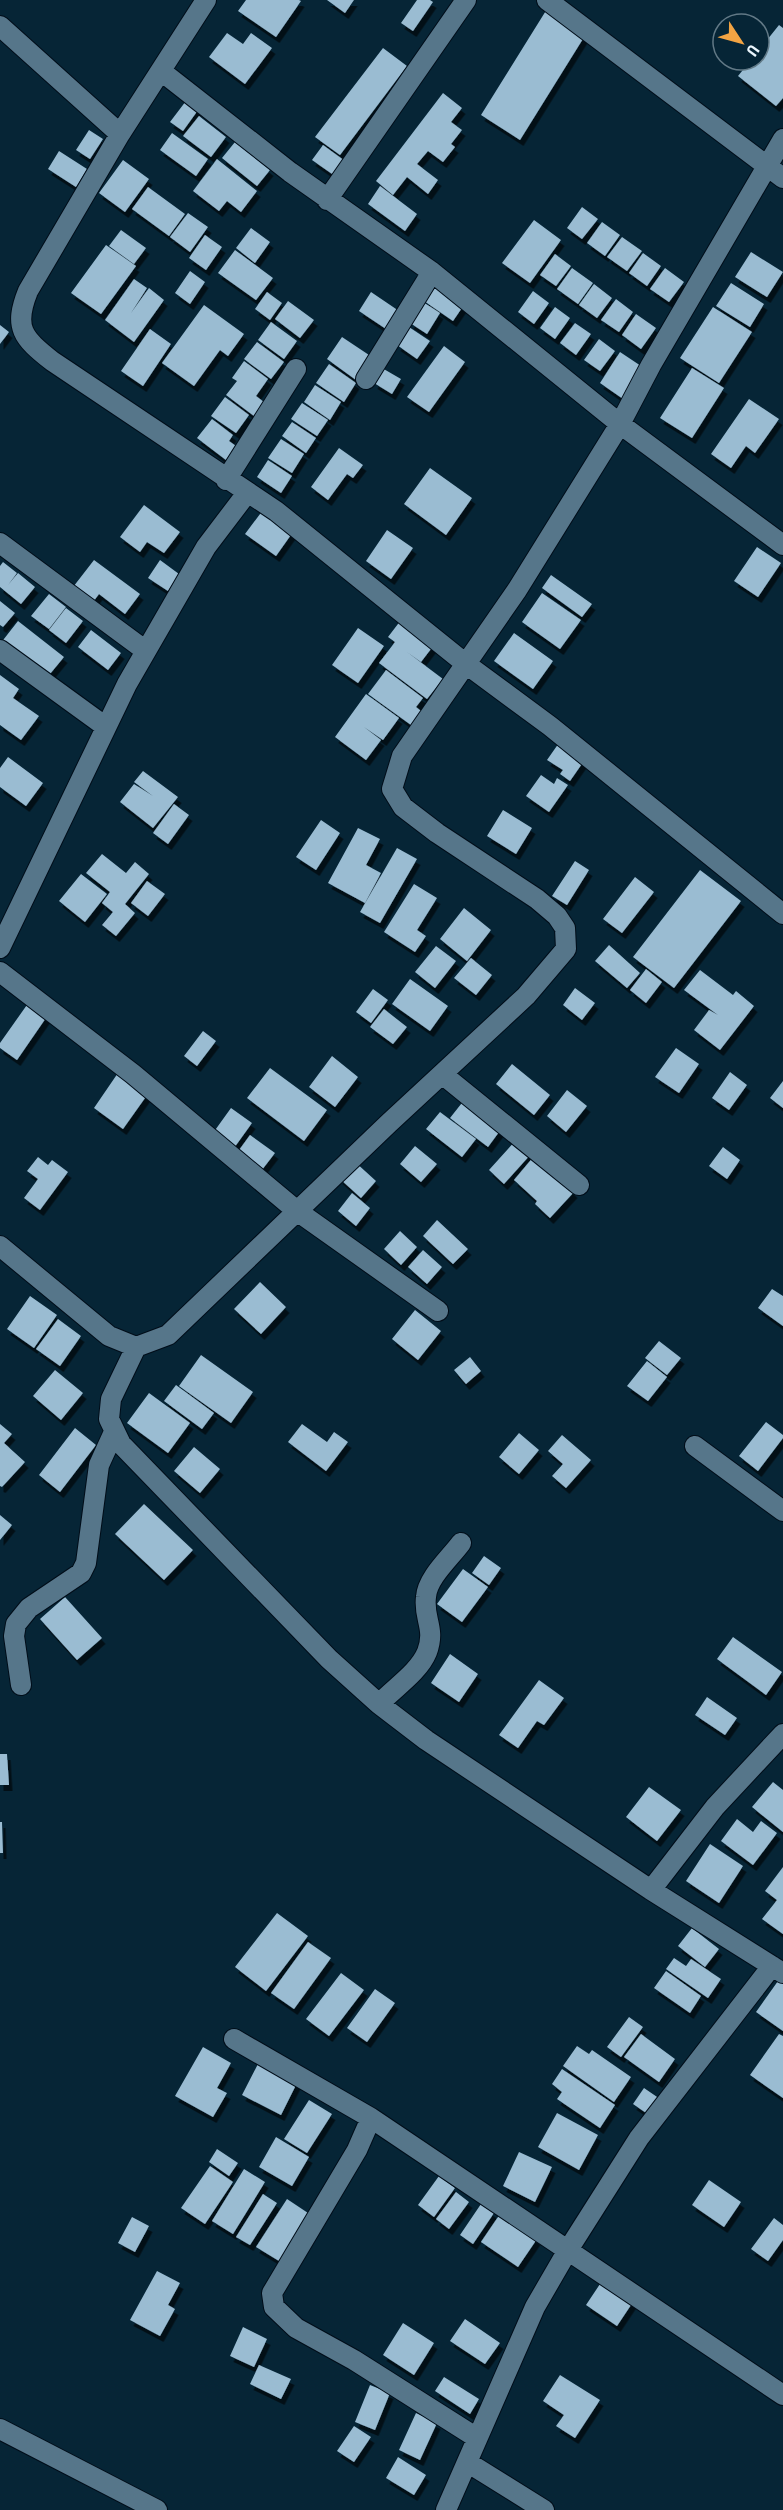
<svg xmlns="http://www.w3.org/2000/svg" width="783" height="2510" font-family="'Roboto Condensed',sans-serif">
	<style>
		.building { fill: #9abcd2; filter: url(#shadow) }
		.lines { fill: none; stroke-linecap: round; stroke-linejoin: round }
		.minor-casing { stroke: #000d19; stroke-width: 22 }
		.minor { stroke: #56768a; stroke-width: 20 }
	</style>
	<defs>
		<filter id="shadow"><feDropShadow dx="3.5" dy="6" stdDeviation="0" flood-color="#0009"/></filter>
	</defs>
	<rect width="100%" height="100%" fill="#062536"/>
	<!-- building -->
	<path class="building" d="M246,0H299L301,1L276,37L238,11Z
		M327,0H354L345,13Z
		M417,0H430L433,2L413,31L401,23Z
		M547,9L586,34L520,140L481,115Z
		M779,25L783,28V98L776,106L738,76L751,60H759V50Z
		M227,33L243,44L251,33L272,48L245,84L209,57Z
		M383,48L407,66L340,155L315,137Z
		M443,93L462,108L451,122L462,130L451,144L455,147L443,162L428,151L417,164L438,180L428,194L407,177L393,195L376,181Z
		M189,97L201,106L183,131L170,122Z
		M199,116L226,137L211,157L183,136Z
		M89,130L103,139L90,159L76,150Z
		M172,133L208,159L196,176L160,150Z
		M235,142L270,170L257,186L222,158Z
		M323,145L345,161L335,176L312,160Z
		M59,151L87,169L76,187L48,169Z
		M217,159L257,191L241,212L227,201L219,211L193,191Z
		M123,160L149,179L125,212L99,193Z
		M380,186L417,214L405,231L368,204Z
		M148,187L185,214L169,236L132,209Z
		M582,207L598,219L582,239L567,228Z
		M188,213L208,227L190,252L170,237Z
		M534,220L561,240L530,283L502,263Z
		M602,222L620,235L605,256L587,243Z
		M251,228L270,242L255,263L236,248Z
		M121,230L146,248L134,264L109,246Z
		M205,235L222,247L206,270L189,258Z
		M622,237L642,251L627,271L607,257Z
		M106,245L136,266L101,314L71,293Z
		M235,250L273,278L256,300L218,273Z
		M751,252L783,272L767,297L735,277Z
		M643,253L661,266L647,286L629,273Z
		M555,254L571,266L556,286L540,275Z
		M572,268L593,283L578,304L557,289Z
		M665,268L684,282L669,302L650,289Z
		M190,271L205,282L190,304L175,293Z
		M134,279L147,288L131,313L149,288L164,300L134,342L105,320Z
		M436,282L466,302L453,321L424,301Z
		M731,283L764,304L750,327L716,306Z
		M594,284L612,298L597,318L579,305Z
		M533,291L549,303L534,324L518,312Z
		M267,292L282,303L270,320L255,309Z
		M371,292L399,311L386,329L359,311Z
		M616,299L633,312L619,332L601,320Z
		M288,301L314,320L300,338L275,319Z
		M423,302L440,313L427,334L410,323Z
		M204,305L244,334L228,356L220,350L194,386L162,363Z
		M555,307L570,318L555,339L540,328Z
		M713,307L752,332L719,383L680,358Z
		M636,314L656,328L641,349L622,335Z
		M271,322L297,341L284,359L258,340Z
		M575,323L591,334L576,355L560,343Z
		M0,325L9,332L0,344Z
		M409,327L430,341L417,359L397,345Z
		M150,329L171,344L143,386L121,371Z
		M342,337L372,357L356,380L327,359Z
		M599,339L615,351L600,371L584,360Z
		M257,342L284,362L271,379L244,359Z
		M444,346L465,362L429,412L407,397Z
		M620,352L647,370L626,401L600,383Z
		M244,361L268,379L256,396L264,402L254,416L226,395L237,381L232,378Z
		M329,364L356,383L344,402L316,383Z
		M382,368L401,379L392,394L374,383Z
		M692,368L724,388L692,438L660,418Z
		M315,385L341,402L330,420L304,402Z
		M225,397L249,415L236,433L211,416Z
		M749,399L779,419L755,453L746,446L731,468L711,454Z
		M302,403L328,420L317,436L291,419Z
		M212,419L233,435L229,441L236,446L226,460L197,438Z
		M292,422L316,438L306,453L282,436Z
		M281,439L304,454L292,473L268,458Z
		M339,448L363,465L353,478L347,474L328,500L311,487Z
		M268,460L292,476L281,493L257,477Z
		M430,468L472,498L446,535L404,504Z
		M144,505L180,532L164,553L147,542L140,552L120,537Z
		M263,510L293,532L276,556L245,534Z
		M387,530L413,548L391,579L366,561Z
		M757,547L781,563L758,597L734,581Z
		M94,560L140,594L125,614L99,594L90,606L70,591Z
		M160,560L179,574L168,591L148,578Z
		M3,562L17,573L8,585L18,573L35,587L21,604L0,587V566Z
		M551,575L592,604L582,617L542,588Z
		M542,593L581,620L560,649L522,622Z
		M49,594L66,607L49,629L31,616Z
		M0,601L15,613L3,627L0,625Z
		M66,608L83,621L66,643L49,630Z
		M401,620L434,645L421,662L407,652L443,679L427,699L379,663L395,642L388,637Z
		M18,621L64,657L45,680L0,644Z
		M358,628L384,646L358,683L332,665Z
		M91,630L121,653L108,670L78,647Z
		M514,633L553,661L533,689L494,661Z
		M386,670L423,698L416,707L421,711L411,725L368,694Z
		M0,675L19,689L13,698L39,716L21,740L0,725Z
		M366,694L399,718L383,740L364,727L381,740L366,760L335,737Z
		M561,740L586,758L570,781L560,774L563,770L547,760Z
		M8,757L43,783L26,806L0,787V768Z
		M143,771L178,797L153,828L120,802L134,784L153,796L134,782Z
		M541,775L554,784L557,778L568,785L549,812L526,796Z
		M174,804L189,815L168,844L153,833Z
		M503,810L532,828L516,854L487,836Z
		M321,820L340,833L316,870L296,857Z
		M358,828L380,839L366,865L381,873L365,903L328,883Z
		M397,848L417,859L380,923L360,912Z
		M102,854L126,873L135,862L149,874L125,904L135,913L116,936L102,925L113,912L102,903L110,892L86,873Z
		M575,861L589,870L567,905L552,896Z
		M700,870L741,901L674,988L633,957Z
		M81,874L107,894L85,922L59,901Z
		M635,877L654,892L622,933L603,919Z
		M147,881L165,894L148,916L131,903Z
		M414,884L437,898L417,930L426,936L415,952L384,932Z
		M464,908L491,930L467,961L440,939Z
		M609,945L640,973L627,988L595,961Z
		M436,946L456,961L435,988L415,972Z
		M471,958L492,975L476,995L454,978Z
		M646,969L662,982L646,1003L630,990Z
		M700,970L733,995L736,991L754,1006L720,1050L694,1030L709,1010L718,1015L684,990Z
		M410,979L448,1006L430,1031L392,1004Z
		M575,988L595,1003L582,1020L563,1005Z
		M373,989L388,1000L371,1023L356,1012Z
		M29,1002L48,1015L17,1060L0,1048V1043Z
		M384,1009L407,1027L393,1044L370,1027Z
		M203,1031L216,1041L197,1066L184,1056Z
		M676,1048L699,1064L679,1093L655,1077Z
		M332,1056L358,1077L335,1107L309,1087Z
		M512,1064L550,1095L534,1115L496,1084Z
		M270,1068L327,1110L304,1141L247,1098Z
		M120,1070L150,1091L123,1129L94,1108Z
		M730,1072L747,1085L729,1110L712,1098Z
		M783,1081V1108L770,1098Z
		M567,1090L587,1106L566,1132L547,1116Z
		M465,1099L502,1128L488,1147L450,1118Z
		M231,1108L252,1123L234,1148L213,1133Z
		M440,1112L476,1139L462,1157L426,1129Z
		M250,1135L275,1153L258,1175L234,1157Z
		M516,1140L531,1154L504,1184L489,1170Z
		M415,1146L437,1164L421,1182L400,1164Z
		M723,1147L740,1160L727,1179L709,1166Z
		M535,1155L574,1192L550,1218L535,1204L537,1201L514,1180Z
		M38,1157L48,1165L52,1160L68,1172L40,1210L24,1198L38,1179L27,1171Z
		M354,1161L376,1181L361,1198L339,1178Z
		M352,1193L370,1208L356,1226L338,1211Z
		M437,1220L468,1249L453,1264L423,1236Z
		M400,1231L417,1247L401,1265L384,1249Z
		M423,1250L442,1267L427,1284L408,1267Z
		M260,1282L286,1307L261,1334L234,1309Z
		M772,1289L783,1296V1326L758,1308Z
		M30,1296L57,1315L34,1348L7,1329Z
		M415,1310L441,1331L418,1360L392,1339Z
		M58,1319L81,1336L60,1366L36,1349Z
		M659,1341L681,1358L667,1375L645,1358Z
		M201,1355L253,1392L231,1423L179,1386Z
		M470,1357L481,1371L466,1384L454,1370Z
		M647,1361L667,1377L648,1401L627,1386Z
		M55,1370L83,1393L61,1420L33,1396Z
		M176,1385L214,1413L202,1429L164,1401Z
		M149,1393L190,1423L168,1453L127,1423Z
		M766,1422L783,1435V1438L758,1471L739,1456Z
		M0,1424L12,1434L4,1443L25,1462L2,1487L0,1486Z
		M302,1424L327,1442L334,1432L348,1442L326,1471L288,1442Z
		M75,1428L96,1445L60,1492L39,1475Z
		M519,1433L539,1450L519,1474L499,1457Z
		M562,1435L591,1460L566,1488L552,1476L563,1464L548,1451Z
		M194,1447L220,1469L200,1493L174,1471Z
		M144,1504L193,1550L164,1580L115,1534Z
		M0,1515L12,1525L0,1540Z
		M484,1556L501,1568L489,1585L472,1573Z
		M463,1569L488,1587L462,1622L437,1604Z
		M65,1597L102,1638L77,1660L40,1619Z
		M733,1637L782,1672L766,1695L717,1659Z
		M450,1654L478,1674L459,1702L431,1683Z
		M539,1680L564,1698L544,1725L537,1721L518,1748L499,1735Z
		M707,1697L737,1718L725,1735L695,1715Z
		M0,1754H7L9,1785H0Z
		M773,1782L783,1790V1832L752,1807Z
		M649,1787L681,1810L657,1841L626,1817Z
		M737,1819L753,1832L761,1821L777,1833L753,1865L721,1841Z
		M0,1822H2L3,1853H0Z
		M710,1844L743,1866L719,1903L686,1881Z
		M783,1867V1934L762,1919L777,1900L765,1891Z
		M277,1913L308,1936L266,1991L235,1967Z
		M692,1928L719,1949L705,1967L678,1946Z
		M308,1942L331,1958L294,2009L271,1993Z
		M674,1958L686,1966L691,1959L721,1979L708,1998L666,1969Z
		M666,1971L701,1996L690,2013L654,1988Z
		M341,1973L364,1990L329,2036L306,2019Z
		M783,1974V2031L756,2012Z
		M375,1989L395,2003L367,2042L347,2028Z
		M629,2017L643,2027L621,2057L607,2047Z
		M641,2034L675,2059L659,2082L624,2057Z
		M779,2034L783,2036V2098L750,2075Z
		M577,2046L589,2054L592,2050L631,2077L614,2102L563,2066Z
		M203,2047L231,2063L217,2088L227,2093L213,2117L175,2096Z
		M259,2062L298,2081L281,2115L242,2095Z
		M562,2069L615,2105L600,2128L557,2099L562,2092L552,2084Z
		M644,2088L663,2101L652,2117L633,2104Z
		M309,2100L332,2114L307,2153L284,2139Z
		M557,2113L598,2135L579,2170L538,2147Z
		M276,2137L309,2157L292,2186L259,2167Z
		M217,2149L238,2163L229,2176L209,2162Z
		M519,2152L552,2167L535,2202L503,2186Z
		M210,2166L233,2182L205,2224L181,2208Z
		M244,2169L265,2182L233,2234L212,2221Z
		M439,2176L455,2188L434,2217L418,2205Z
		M709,2180L741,2202L724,2227L692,2205Z
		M456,2192L469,2202L449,2229L436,2219Z
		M263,2194L277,2203L250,2245L236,2237Z
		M287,2199L314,2217L284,2264L256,2247Z
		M481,2204L494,2213L473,2244L460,2235Z
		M500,2214L537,2239L518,2267L481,2242Z
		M132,2217L149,2226L135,2252L118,2243Z
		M774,2218L783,2225V2240L768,2261L751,2249Z
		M157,2271L180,2283L168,2305L175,2309L160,2336L130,2320Z
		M602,2281L633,2302L617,2326L586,2305Z
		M465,2319L500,2343L485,2364L450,2341Z
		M403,2323L434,2343L414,2375L383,2355Z
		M243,2327L267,2339L254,2367L230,2356Z
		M259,2365L291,2379L281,2399L250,2384Z
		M560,2375L600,2400L575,2438L556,2426L564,2415L543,2401Z
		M444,2377L479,2399L470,2414L435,2391Z
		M370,2385L390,2393L375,2430L355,2422Z
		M416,2413L437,2423L420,2460L399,2450Z
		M354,2426L371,2437L354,2462L337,2451Z
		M398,2457L426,2475L414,2495L386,2478Z"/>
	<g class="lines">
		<!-- minor casing -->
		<g class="minor-casing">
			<path id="minor" d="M206,0L120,134L28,291C13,328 23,338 52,361L276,511L466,664L550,726L783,914
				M547,0L783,178
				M0,26L120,134
				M161,71L290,172L432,272L620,424L783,545
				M327,200L466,0
				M366,379L432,272
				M226,480L296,369
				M0,543L146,651
				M0,650L106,727
				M0,948L127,684L206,547L247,493
				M0,972L133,1074L297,1211L438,1311
				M442,1074L579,1185
				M0,1246L109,1336L136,1347L168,1335L389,1123L526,996L566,949L565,928L557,916L537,899L437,833L403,807L392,789L402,756L517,590L620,424L651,365L783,139
				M136,1347L111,1399L109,1419L121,1444L329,1659L379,1704L426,1740L651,1890L783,1973
				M695,1446L783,1511
				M21,1685L14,1636L16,1624L29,1608L81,1573L86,1563L99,1465L114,1432
				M379,1704C394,1688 419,1672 427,1652C436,1628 423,1619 426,1597C427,1578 450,1558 461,1543
				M651,1890L715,1807L783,1734
				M234,2039L371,2118L357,2150L272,2293L274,2307L296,2328L354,2360L477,2438
				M371,2118L783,2395
				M0,2429L157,2510
				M467,2462L544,2510
				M446,2510L535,2307L568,2250L639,2138L772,1966"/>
		</g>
		<!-- minor -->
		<use href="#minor" class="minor"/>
	</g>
	<!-- north arrow -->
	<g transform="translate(741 42) rotate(126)"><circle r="28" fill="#062536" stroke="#627986" stroke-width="1.5"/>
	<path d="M0-4.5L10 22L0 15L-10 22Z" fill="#f3a443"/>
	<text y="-9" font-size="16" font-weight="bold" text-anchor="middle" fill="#ebf6fd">U</text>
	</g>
</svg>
